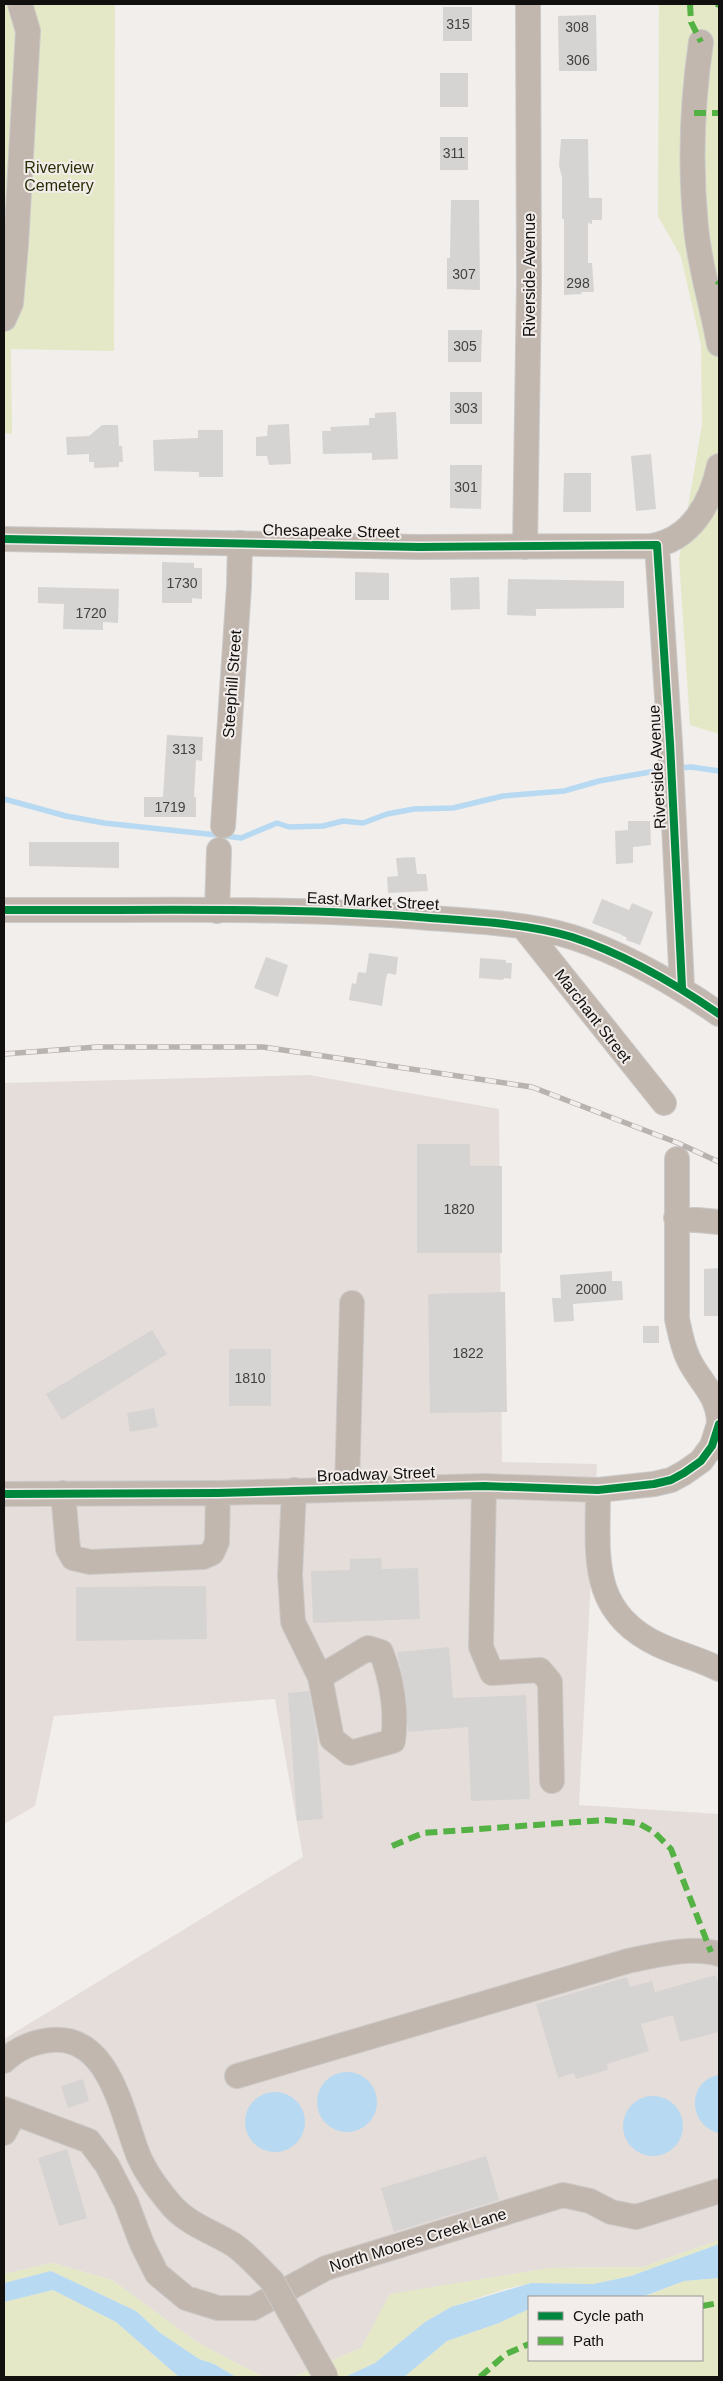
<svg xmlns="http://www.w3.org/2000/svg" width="723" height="2381" font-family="Helvetica,sans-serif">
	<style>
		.built { fill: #e5ddd9 }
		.green { fill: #e4e8c6 }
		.water { fill: #b7d9f1 }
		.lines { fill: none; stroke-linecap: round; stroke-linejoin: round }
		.stream { stroke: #b7d9f1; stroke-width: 5.5 }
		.building { fill: #d6d4d2 }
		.minor-casing { stroke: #cccac9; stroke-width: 26 }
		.minor { stroke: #c1b7ae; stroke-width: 24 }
		.rail-casing { stroke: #b9b3b0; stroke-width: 5.5 }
		.rail { stroke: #f2edeb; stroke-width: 4; stroke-dasharray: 11; stroke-linecap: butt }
		.minor-bridge-casing { stroke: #cccac9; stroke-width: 26; stroke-linecap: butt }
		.minor-bridge { stroke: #c1b7ae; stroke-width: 24 }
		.quiet { stroke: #54b144; stroke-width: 6; stroke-dasharray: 12 6; stroke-linecap: butt }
		.cycleway-casing { stroke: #f2edeb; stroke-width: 11 }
		.cycleway { stroke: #00873e; stroke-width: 8 }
		.labels { text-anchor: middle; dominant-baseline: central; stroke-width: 4; stroke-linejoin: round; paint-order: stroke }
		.number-label { font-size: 14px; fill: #434140 }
		.park-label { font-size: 16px; fill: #2a2e05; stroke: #f2edeb }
		.street-label { font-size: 16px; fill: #12100f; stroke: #f2edeb }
	</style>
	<rect width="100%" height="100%" fill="#f1eeec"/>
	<!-- built -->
	<path class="built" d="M309,1075L499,1109L502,1462L597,1464L579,1805L719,1814V2240L643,2267L550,2268L391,2294L361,2348L293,2377H263L198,2343L112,2280L52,2263L4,2274V2039L303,1857L275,1699L54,1716L35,1806L4,1824V1083Z"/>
	<!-- green -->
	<path class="green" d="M4,4H115L114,351L11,349L12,434L4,433Z
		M659,4H719V734L690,725L679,559L702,425L701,345L681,257L658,216Z
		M719,2240V2244L631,2276L593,2284L531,2283L502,2290L451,2307L425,2322L375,2363L345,2377H293L361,2348L390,2294L550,2268L643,2267Z
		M52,2263L112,2280L198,2343L263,2377H236L214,2364L199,2359L159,2332L136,2311L51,2271L4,2283V2274Z
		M719,2278V2377H404L447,2341L499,2323L529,2309V2360H702V2297H643L684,2281Z
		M53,2290L116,2322L179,2377H4V2302Z"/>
	<!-- water -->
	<path class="water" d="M317 2102a30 30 0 1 1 60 0a30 30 0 1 1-60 0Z
		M719,2075V2133C688,2126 686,2081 719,2075Z
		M245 2122a30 30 0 1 1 60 0a30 30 0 1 1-60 0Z
		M623 2126a30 30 0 1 1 60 0a30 30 0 1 1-60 0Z
		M719,2244V2278L684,2281L642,2297H529V2309L499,2323L447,2341L404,2377H345L375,2363L425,2322L451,2307L531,2283L593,2284L631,2276Z
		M51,2271L136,2311L159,2332L199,2359L214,2364L236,2377H179L116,2322L53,2290L4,2302V2283Z"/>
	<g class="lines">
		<!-- stream -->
		<path class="stream" d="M676,768L691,767L719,771
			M4,799L66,816L104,823L226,836L241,838L277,823L289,827L323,826L343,821L363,823L387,814L414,809L453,808L503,796L564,791L599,781L667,769"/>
	</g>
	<!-- building -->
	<path class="building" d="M443,7H472V41H443Z
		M596,15L597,71H559L558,16Z
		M440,73H468V107H440Z
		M440,137H468V170H440Z
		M561,139H588L589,198H602V220H592V224L588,223V263H592L594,292H581L582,294L564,295V219H562V177L559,166Z
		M451,200H479L480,290L447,289V258H450Z
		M448,330H482L481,362H448Z
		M450,392H482V424H450Z
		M396,412L398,459L372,460V453L323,454L322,431H331L330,427L369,425V418H375V413Z
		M289,424L291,464L269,465L267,456H256V437L267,436L268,425Z
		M102,425H118L119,446H122L123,462H119V467L94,468V462H89V454L67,455L66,437L89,436Z
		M198,430H223V477H199V472L154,471L153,440L198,438Z
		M651,454L656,509L636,511L631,456Z
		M450,465H482L481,509L450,508Z
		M564,473H591V512H563Z
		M162,562L194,563V568H202V599L192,598V603H162Z
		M355,572L389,573V600H355Z
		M479,577L480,609L451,610L450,578Z
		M508,579L624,581V608L536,609V616L507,615Z
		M38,587L119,589L118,623L103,622V630L63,629L64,604L38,603Z
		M167,735L203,737L202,761L196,760L194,797H196V817H144V797H163Z
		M628,821H650L651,845L633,847V863L616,864L615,831L628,830Z
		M29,842H119V868L29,866Z
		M415,857L417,874H426L428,891L388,893L387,877L398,876L396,858Z
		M602,899L629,910L632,903L653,912L640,945L626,940L627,938L620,934L592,923Z
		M369,953L398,957L396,975L388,973L386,978L382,1006L349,1000L352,983L356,984L358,972L366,973Z
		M266,957L288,965L278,997L254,988Z
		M480,958L506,960V963H512L511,979L504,978L503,980L479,978Z
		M417,1144H470V1166H502V1253H417Z
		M719,1268V1316H704V1269Z
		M612,1271V1281H622L623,1300L573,1304L574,1321L554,1322L552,1298H561L560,1275Z
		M505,1292L507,1412L430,1413L428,1294Z
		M643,1326H659V1343H643Z
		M152,1330L167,1354L62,1420L46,1394Z
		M229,1349H271V1406H229Z
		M154,1408L158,1427L130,1432L127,1413Z
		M381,1558L382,1569L418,1568L420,1619L313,1623L311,1571L350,1570V1559Z
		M206,1586L207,1639L76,1641V1587Z
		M449,1647L453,1698L526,1695L530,1799L471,1801L468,1727L408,1732L406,1694L397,1652Z
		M309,1691L317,1734L323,1819L297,1821L288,1693Z
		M716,1975L719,1988V2032L680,2042L673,2015L641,2024L649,2051L607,2064L608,2070L576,2079L574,2073L558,2078L536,2004L627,1977L630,1987L652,1981L655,1992Z
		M83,2079L89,2101L68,2108L61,2086Z
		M67,2149L87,2218L59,2226L38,2158Z
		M486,2156L499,2200L394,2232L381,2188Z"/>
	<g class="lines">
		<!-- minor casing -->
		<g class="minor-casing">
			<path id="minor" d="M701,42C692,103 690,167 696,228C700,268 712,305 719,344
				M4,319L11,303L16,245L28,31L20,4
				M4,539L419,547L651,546C691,540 711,503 719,466
				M657,545L670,743L682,987
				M525,547L529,282L528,4
				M223,826L239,586L240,543
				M4,910C146,911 289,906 430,918C475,921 530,924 572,937C625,954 674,983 719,1014
				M217,911L219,850
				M524,928L664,1103
				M677,1159V1319C680,1332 682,1345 688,1358C699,1382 717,1392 719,1421
				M676,1218L719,1222
				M484,1486L481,1647L492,1673L540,1670L550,1682L552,1781
				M347,1488L352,1303
				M294,1490L290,1575L293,1622L320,1677L332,1739L350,1753L393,1741C397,1712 392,1679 381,1652L368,1648L320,1677
				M598,1490C598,1555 588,1612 659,1645C678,1654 700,1659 719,1669
				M63,1493L68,1549L73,1558L90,1562L203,1557L212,1553L217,1542L218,1493
				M4,1494L218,1493L484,1486L598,1490L654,1484L671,1480L684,1473L701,1461L712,1446L719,1424
				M4,2061C18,2048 32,2042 51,2040C110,2034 122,2115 139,2157C147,2175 160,2192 173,2207C190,2225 213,2232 234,2245C248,2255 260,2269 272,2281
				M237,2076L628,1961C657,1955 690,1946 719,1954
				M4,2109L89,2141L107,2165L126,2202L142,2244L157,2274L186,2298L218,2308H253L326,2268L563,2195L590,2201L611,2212L636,2217L719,2191
				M4,2133L15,2113"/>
		</g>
		<!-- minor -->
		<use href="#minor" class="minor"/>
		<!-- rail casing -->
		<g class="rail-casing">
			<path id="rail" d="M4,1054L97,1047H263L532,1087L678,1143L719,1162"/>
		</g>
		<!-- rail -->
		<use href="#rail" class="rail"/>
		<!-- minor-bridge casing -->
		<g class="minor-bridge-casing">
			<path id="minor-bridge" d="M272,2281L326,2377"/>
		</g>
		<!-- minor-bridge -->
		<use href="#minor-bridge" class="minor-bridge"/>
		<!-- quiet -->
		<path class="quiet" d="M690,4L691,22L701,42
			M716,4L719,5
			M694,113H719
			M717,281L719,283
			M392,1846L423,1833L605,1820L638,1823L654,1832L671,1849L711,1952
			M702,2306L719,2303
			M480,2377L506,2354L529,2344"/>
		<!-- cycleway casing -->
		<g class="cycleway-casing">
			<path id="cycleway" d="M4,539L419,547L657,545L670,743L682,987
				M4,910C146,911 289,906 430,918C475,921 530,924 572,937C625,954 674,983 719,1014
				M4,1494L218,1493L484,1486L598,1490L654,1484L671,1480L684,1473L701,1461L712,1446L719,1424"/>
		</g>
		<!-- cycleway -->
		<use href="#cycleway" class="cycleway"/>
	</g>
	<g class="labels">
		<!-- number labels -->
		<g class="number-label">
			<text x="458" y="24">315</text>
			<text x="577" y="27">308</text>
			<text x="578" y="60">306</text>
			<text x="454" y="153">311</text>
			<text x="464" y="274">307</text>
			<text x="578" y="283">298</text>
			<text x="465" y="346">305</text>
			<text x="466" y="408">303</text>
			<text x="466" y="487">301</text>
			<text x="182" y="583">1730</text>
			<text x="91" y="613">1720</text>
			<text x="184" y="749">313</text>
			<text x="170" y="807">1719</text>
			<text x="459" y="1209">1820</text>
			<text x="591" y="1289">2000</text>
			<text x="468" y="1353">1822</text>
			<text x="250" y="1378">1810</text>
		</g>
		<!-- park labels -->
		<g class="park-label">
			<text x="59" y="167">Riverview<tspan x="59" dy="18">Cemetery</tspan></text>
		</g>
		<!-- street labels -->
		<g class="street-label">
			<text transform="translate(529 275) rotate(-90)">Riverside Avenue</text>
			<text transform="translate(331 531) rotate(1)">Chesapeake Street</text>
			<text transform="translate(232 684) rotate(-86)">Steephill Street</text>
			<text transform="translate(657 767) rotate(-93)">Riverside Avenue</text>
			<text transform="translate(373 901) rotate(3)">East Market Street</text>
			<text transform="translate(593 1016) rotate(52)">Marchant Street</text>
			<text transform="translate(376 1474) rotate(-2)">Broadway Street</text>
			<text transform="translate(418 2240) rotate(-17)">North Moores Creek Lane</text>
		</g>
	</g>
	<!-- border -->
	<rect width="723" height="2381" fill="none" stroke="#12100f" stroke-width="10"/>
	<!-- legend -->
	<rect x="528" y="2296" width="175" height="65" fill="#f2edeb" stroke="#989593"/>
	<rect x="538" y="2312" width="25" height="8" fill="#00873e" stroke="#989593"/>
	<text x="573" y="2321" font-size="15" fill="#12100f">Cycle path</text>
	<rect x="538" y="2337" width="25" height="8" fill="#54b144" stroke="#989593"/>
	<text x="573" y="2346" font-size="15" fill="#12100f">Path</text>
</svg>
